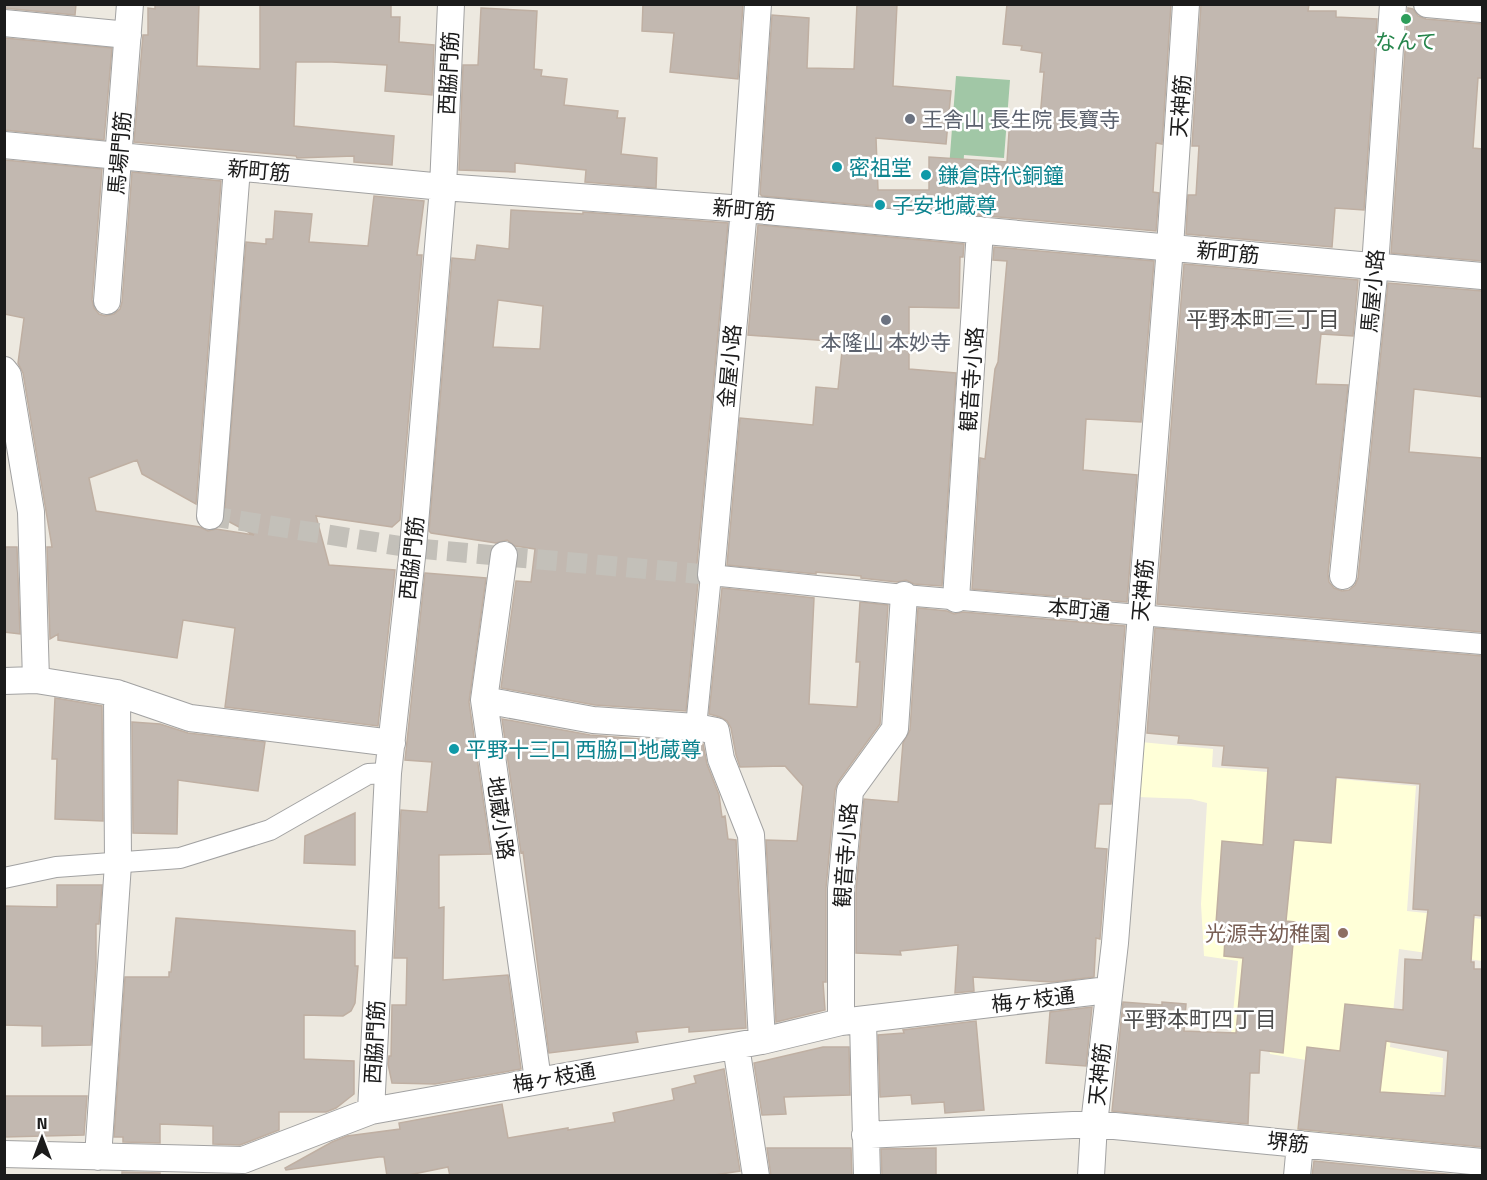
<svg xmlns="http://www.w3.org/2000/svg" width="1487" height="1180" font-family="'Titillium Web','Noto Sans JP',sans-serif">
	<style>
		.education { fill: #ffffd8 }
		.cemetery { fill: #a1c7a6 }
		.building { fill: #c2b8b0; stroke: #bfafa2; stroke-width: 1.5; fill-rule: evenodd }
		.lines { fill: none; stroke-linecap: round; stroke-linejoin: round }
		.pedestrian-tunnel { stroke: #c3c0b9; stroke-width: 20; stroke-dasharray: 20 10; stroke-linecap: butt }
		.pedestrian-casing { stroke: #a2a2a2; stroke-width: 22 }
		.minor-casing { stroke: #a2a2a2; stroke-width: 28 }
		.pedestrian { stroke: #fff; stroke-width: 20 }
		.minor { stroke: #fff; stroke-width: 26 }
		.leisure-dot { fill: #2e9e5b; stroke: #fff; stroke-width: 2 }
		.worship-dot { fill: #6b7280; stroke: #fff; stroke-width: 2 }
		.culture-dot { fill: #0f9aa8; stroke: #fff; stroke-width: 2 }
		.education-dot { fill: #8d6e63; stroke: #fff; stroke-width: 2 }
		.labels { text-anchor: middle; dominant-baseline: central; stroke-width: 5; stroke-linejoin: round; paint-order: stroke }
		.leisure-label { font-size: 21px; fill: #27864d; stroke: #fff }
		.street-label { font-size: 21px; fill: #1b1b1b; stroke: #fff }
		.worship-label { font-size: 21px; fill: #5b616d; stroke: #fff; text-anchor: start }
		.culture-label { font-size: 21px; fill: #0d838f; stroke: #fff; text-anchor: start }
		.education-label { font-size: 21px; fill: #785e54; stroke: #fff; text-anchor: end }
		.neighbourhood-label { font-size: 22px; fill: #4e4e4e; stroke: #fff }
	</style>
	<rect width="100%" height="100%" fill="#ede9e0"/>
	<!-- education -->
	<path class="education" d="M1141,742L1213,749L1212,767L1416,786L1407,911L1482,919V961L1399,949L1390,1047L1443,1058L1441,1092H1430L1425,1143L1297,1131L1306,1060L1270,1054L1269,1049L1230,1045L1238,961L1204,956L1201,904L1207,803L1191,799L1137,797Z"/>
	<!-- cemetery -->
	<path class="cemetery" d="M956,76L1010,80L1004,158L964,155L960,212L949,168Z"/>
	<!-- building -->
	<path class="building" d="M4,4H76L75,15L4,8Z
		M155,4H199L197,66L260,69V4H391V17H400L399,42L434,45L432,95L385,91L387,65L332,62H296L294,126L394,136L392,165L354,162V156L297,158L296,156L134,142L143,35H148V8L155,9Z
		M643,4H743L738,79L670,72L674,33L642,31Z
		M857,4H897L893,86L951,91L946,144L876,138L878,190H929V157L1007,162L1010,117L1040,118L1044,72H1040L1042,53L1021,50L1022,46L1003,44L1007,4H1171L1162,144L1156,143L1153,192L1159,193L1156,231L762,196L760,194L772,15L809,18L807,68L854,69Z
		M1201,4H1309L1308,11H1336V17L1377,19L1364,210L1335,208L1332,247L1186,234L1188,195H1196L1199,146H1192Z
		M481,8L537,11L534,69L542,70L541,76L567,79L564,105L618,111L617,118H625L621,154L657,158L656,188L585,182L586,170L515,163V172L459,170L463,65H478Z
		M1408,8L1413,9L1418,16L1426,19L1482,24V78H1478L1473,148L1482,149V261L1391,253Z
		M4,38L112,48L104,140L4,130Z
		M4,160L102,169L92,300L94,308L99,314L105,316L114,314L120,309L122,302L132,172L221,181L196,504L142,474L137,460L89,478L96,511L200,527L208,531L216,529L254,535L224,519L246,242L266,244V239H273L275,211L312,214L309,242L368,246L374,196L424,201L417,255H422L400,520L392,527L316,516L329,565L395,570L378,726L225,707L235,628L183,620L177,658L58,640V634L50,639L47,547H52L23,373L18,363L24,318L4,314Z
		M511,210L583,214V212L728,223L696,574L698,582L686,711L595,705L501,688L516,581L531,582L535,549L515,546L507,540L496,543L431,533L429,531L452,258L475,260L477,245L509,249ZM498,300L543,306L540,349L493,347Z
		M758,225L964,244L963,257H960L959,308L909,307V369L956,373L942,586L914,584L906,580L897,582L861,578V576L816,572V574L727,565L740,418L813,425L816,387L838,389L843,342L748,335Z
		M994,247L1154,261L1141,422L1086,419L1083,470L1137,475L1127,602L972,589L980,458L985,459L995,369L998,362L1007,261L993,260Z
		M1184,264L1358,280L1353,336L1321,334L1316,384L1348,385L1328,574L1329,582L1334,588L1342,591L1349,590L1355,585L1358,578L1388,283L1482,291V397L1414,389L1409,452L1482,458V632L1157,604Z
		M4,547H17L20,634L4,632Z
		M425,573L486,578L469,702L491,854L439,855V908L444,907L443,980L508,975L521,1069L435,1084L392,1083L388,1064L389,1056H391L392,1005H406L407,958H394L401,810L427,812L432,762L405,760Z
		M722,588L814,598L809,704L857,707L860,662H856L860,602L888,605L880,724L838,782L835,790L826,888V982H823L825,1010L776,1022L766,840L797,841L803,786L785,766L740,767L736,755L731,728L727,721L720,717L709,714Z
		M918,608L947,611L954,614L963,612L1125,626L1111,804H1099L1095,848L1107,849L1100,939L1096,938L1094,977L1052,982L973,977L974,991L955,993L958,945L900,951L901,955L856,953V890L864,799L898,802L903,743L910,730Z
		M1155,628L1482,656V916L1474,915L1471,962H1474V969H1482V1147L1298,1129L1307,1047L1340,1051L1345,1004L1403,1010L1405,959L1422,960L1428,910L1413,909L1420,784L1336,777L1331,843L1294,840L1286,921L1295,922L1283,1053L1260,1050L1259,1073H1250L1248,1124L1112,1111L1123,1002L1162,1005V1002L1186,1004L1184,1031L1236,1033L1243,958L1224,956L1225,938L1215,937L1222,841L1263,845L1268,768L1222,765L1224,746L1178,743L1179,736L1147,733ZM1386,1041L1448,1051L1445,1096L1380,1092Z
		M55,698L102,706L103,821L55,819L57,759H52Z
		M502,719L590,735L703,744L707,764L719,795L722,817L725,816L728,839L736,840L746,1028L689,1032V1027L636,1032L638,1042L549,1053L523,852L521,853Z
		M132,722L160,724L188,733L265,742L258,791L178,780L177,834L133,833Z
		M355,813V865L304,863L305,836Z
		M57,885H102L99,924H96V964L91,1045L42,1046V1026L4,1025V906L57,907Z
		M176,918L355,931V966H358L355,1003L351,1011L343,1016L304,1015V1059L354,1061V1094L336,1108L326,1112H279V1130L240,1145L213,1144V1126L160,1124V1143L123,1142V1137H114L125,977H169V972H171Z
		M1092,1007L1086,1066L1046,1063L1050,1012Z
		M976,1021L984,1110L945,1113L944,1102L912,1104L911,1095L880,1097L878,1035L904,1033L903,1030Z
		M823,1047H849L850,1095L784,1097L786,1114L762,1115L754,1063Z
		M724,1069L740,1171L708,1176H450L448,1167L404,1176H387L384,1157H379L286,1170L285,1168L332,1142L347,1136L400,1129L399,1123L502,1104L508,1138L568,1128V1130L615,1122L613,1113L674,1100L672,1089L696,1083L694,1076Z
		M4,1096H87L84,1135L4,1137Z
		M767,1148H851L852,1176H771Z
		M936,1148V1176H882L881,1149Z
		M1314,1161L1466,1176H1312Z
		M122,1172L160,1173V1176H122Z"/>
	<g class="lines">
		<!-- pedestrian-tunnel -->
		<path class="pedestrian-tunnel" d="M210,516L413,548L711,575"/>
		<!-- pedestrian casing -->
		<g class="pedestrian-casing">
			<path id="pedestrian" d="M696,727L711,575L904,595L1482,644
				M4,878L56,867L180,858L270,830L368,774L388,773"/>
		</g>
		<!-- minor casing -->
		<g class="minor-casing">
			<path id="minor" d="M1427,4L1482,9
				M4,23L128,35
				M4,145L443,187L744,209L1482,276
				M107,301L130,4
				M4,370L8,375L31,512L36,680
				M210,516L237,168
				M504,555L484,700L538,1080
				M711,575L744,209L758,4
				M1343,576L1375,266L1393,4
				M956,599L980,230
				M4,681L36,680L117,693L190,718L392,743
				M484,700L593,720L696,727L716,731L721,759L751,835L762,1041
				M863,1021L867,1176
				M841,1022V889L850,791L895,729L904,595
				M736,1046L756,1176
				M371,1111L388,773L413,548L443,187L451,4
				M865,1135L1094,1124L1482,1162
				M4,1154L243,1160L371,1111L762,1041L841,1022L1108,990
				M98,1157L118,864L117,693
				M1091,1176L1094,1124L1115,943L1170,247L1186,4
				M1297,1176L1300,1144"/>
		</g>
		<!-- pedestrian -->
		<use href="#pedestrian" class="pedestrian"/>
		<!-- minor -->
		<use href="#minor" class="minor"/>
	</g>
	<!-- markers -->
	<circle class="leisure-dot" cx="1406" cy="19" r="6"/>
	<g class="worship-dot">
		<circle cx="910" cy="119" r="6"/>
		<circle cx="886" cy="320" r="6"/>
	</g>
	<g class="culture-dot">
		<circle cx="837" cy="167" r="6"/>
		<circle cx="926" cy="175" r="6"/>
		<circle cx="880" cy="205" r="6"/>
		<circle cx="454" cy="749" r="6"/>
	</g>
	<circle class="education-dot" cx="1343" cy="933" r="6"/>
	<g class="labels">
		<!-- leisure labels -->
		<g class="leisure-label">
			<text x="1406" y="41">なんて</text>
		</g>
		<!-- street labels -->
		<g class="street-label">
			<text transform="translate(448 73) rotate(-87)">西脇門筋</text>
			<text transform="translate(1180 106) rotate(-86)">天神筋</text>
			<text transform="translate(119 153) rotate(-85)">馬場門筋</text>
			<text transform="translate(259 170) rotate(5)">新町筋</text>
			<text transform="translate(744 209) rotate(5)">新町筋</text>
			<text transform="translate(1228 252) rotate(5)">新町筋</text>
			<text transform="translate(1372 291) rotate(-85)">馬屋小路</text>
			<text transform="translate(729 366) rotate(-85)">金屋小路</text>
			<text transform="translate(971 379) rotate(-86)">観音寺小路</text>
			<text transform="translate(411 558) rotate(-84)">西脇門筋</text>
			<text transform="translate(1142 590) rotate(-85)">天神筋</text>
			<text transform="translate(1079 609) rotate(5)">本町通</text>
			<text transform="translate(501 818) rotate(82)">地蔵小路</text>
			<text transform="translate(845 855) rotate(-86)">観音寺小路</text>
			<text transform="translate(1033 999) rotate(-7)">梅ヶ枝通</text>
			<text transform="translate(374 1042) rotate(-87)">西脇門筋</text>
			<text transform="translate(1099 1074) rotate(-84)">天神筋</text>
			<text transform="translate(554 1077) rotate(-10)">梅ヶ枝通</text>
			<text transform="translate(1288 1142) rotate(6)">堺筋</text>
		</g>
		<!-- worship labels -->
		<g class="worship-label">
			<text x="922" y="119">王舎山 長生院 長寶寺</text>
			<text x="886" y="342" text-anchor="middle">本隆山 本妙寺</text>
		</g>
		<!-- culture labels -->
		<g class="culture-label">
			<text x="849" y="167">密祖堂</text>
			<text x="938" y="175">鎌倉時代銅鐘</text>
			<text x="892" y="205">子安地蔵尊</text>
			<text x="466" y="749">平野十三口 西脇口地蔵尊</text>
		</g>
		<!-- education labels -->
		<g class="education-label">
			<text x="1331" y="933">光源寺幼稚園</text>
		</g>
		<!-- neighbourhood labels -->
		<g class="neighbourhood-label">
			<text x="1263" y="319">平野本町三丁目</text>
			<text x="1200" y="1019">平野本町四丁目</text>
		</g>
	</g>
	<!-- border -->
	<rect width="1487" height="1180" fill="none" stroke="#1b1b1b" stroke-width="12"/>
	<!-- north arrow -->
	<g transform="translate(42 1138)" stroke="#ffffff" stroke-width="4.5" paint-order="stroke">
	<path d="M0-4.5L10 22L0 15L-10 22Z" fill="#1b1b1b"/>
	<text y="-9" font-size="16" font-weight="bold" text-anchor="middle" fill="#1b1b1b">N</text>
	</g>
</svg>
